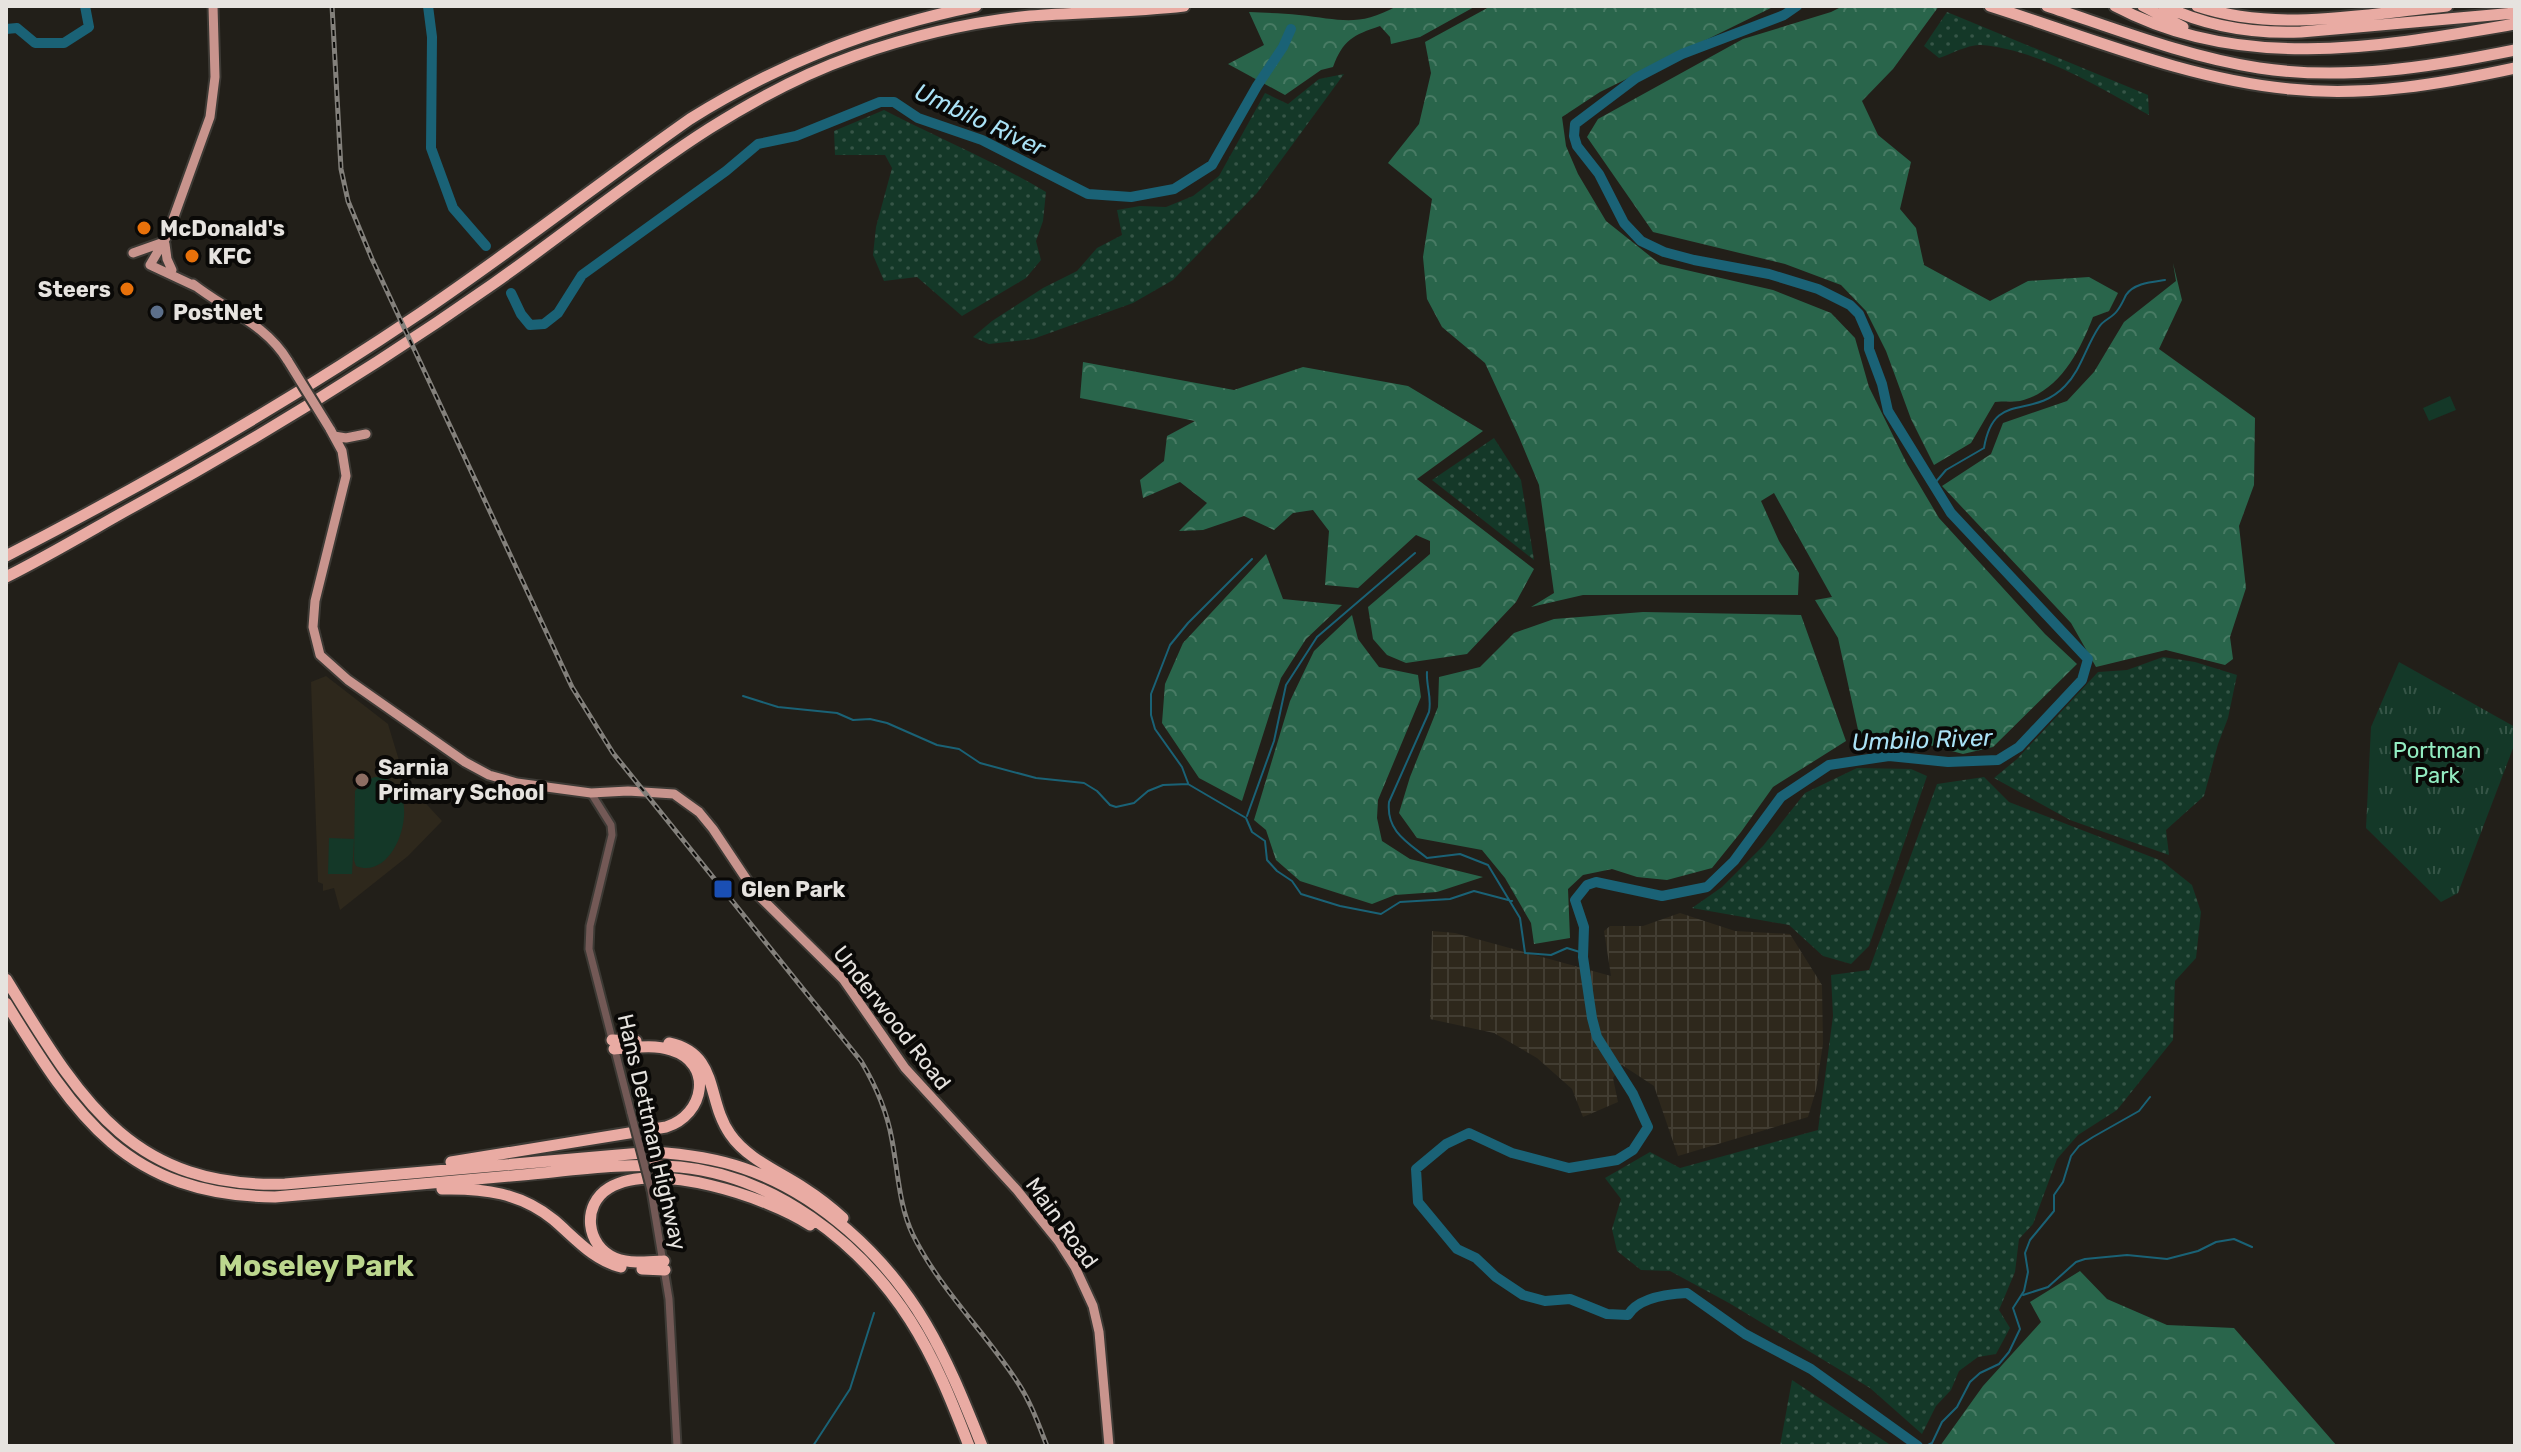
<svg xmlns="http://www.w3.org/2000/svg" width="2521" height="1452" font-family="Rubik,sans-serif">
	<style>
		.built { fill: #2e281c }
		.industrial { fill: url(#industrial-grid) }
		.grass { fill: url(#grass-dots) }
		.forest { fill: url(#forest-crowns) }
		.park { fill: url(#park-tufts) }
		.pitch { fill: #143828 }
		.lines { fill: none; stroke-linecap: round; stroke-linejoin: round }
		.stream { stroke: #1a6276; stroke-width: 2 }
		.river { stroke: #1a6276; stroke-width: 10 }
		.minor-casing { stroke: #3d3a35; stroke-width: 11 }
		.major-casing { stroke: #3d3a35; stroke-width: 13 }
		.highway-casing { stroke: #3d3a35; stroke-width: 15 }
		.minor { stroke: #735956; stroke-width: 7 }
		.major { stroke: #c8948d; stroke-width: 9 }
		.highway { stroke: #e9aba3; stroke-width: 11 }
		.rail-casing { stroke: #83807b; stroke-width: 5 }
		.rail { stroke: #0a0907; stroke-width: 2; stroke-dasharray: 6; stroke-linecap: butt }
		.minor-bridge-casing { stroke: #3d3a35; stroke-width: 11; stroke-linecap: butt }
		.major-bridge-casing { stroke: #3d3a35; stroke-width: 13; stroke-linecap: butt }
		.minor-bridge { stroke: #735956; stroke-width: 7 }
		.major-bridge { stroke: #c8948d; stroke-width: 9 }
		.food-dot { fill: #e8710a; stroke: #0a0907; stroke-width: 3 }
		.service-dot { fill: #5c6f8a; stroke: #0a0907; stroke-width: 3 }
		.education-dot { fill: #8d6e63; stroke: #0a0907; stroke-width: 3 }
		.transit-dot { fill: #1a4fb4; stroke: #0a0907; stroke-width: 3 }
		.labels { text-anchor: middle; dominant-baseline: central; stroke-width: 8; stroke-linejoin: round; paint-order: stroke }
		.poi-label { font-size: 22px; font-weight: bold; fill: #e6e3df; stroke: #0a0907; text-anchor: start }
		.park-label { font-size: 22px; fill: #93ecc1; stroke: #0a0907 }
		.street-label { font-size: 22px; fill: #e6e3df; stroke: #0a0907 }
		.water-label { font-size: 24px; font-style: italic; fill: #aae2f6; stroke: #0a0907 }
		.district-label { font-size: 30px; font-weight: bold; fill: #bcd78e; stroke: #0a0907 }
	</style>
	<defs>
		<pattern id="industrial-grid" width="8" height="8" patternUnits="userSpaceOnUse" patternTransform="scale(2)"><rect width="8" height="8" fill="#2e281c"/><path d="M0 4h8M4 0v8" fill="none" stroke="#423d32"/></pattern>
		<pattern id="grass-dots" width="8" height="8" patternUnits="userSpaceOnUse" patternTransform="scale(2)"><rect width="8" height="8" fill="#143828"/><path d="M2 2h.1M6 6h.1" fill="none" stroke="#365547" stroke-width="1.8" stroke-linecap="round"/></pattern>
		<pattern id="forest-crowns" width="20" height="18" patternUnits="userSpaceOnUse" patternTransform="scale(2)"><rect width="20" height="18" fill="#29654b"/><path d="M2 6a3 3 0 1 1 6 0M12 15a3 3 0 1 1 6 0" fill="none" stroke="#487b64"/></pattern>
		<pattern id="park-tufts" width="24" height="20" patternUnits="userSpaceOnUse" patternTransform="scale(2)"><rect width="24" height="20" fill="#143828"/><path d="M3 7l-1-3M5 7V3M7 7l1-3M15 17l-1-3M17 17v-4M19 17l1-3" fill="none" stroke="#365547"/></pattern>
	</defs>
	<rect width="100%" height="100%" fill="#221f19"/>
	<!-- built -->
	<path class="built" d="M326,676L388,724L401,767L417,794L442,821L408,856L340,910L334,888L323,891V884L318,882L311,682Z"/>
	<!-- industrial -->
	<path class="industrial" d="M1680,913L1735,931L1790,934L1822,985L1823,1044L1816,1090L1808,1117L1678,1156L1654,1086L1622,1065L1613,1078L1618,1102L1583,1117L1572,1089L1537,1058L1494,1033L1430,1019L1432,931L1455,933L1611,976L1604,931L1610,926H1643Z"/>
	<!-- grass -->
	<path class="grass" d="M1947,12L2148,95L2149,115C2101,88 2037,49 1981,45C1969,44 1951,54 1939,58L1924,46Z
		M1344,74L1257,193L1173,280L1133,303L1033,339L989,344L973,337L992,321L1043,288L1077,271L1097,248L1122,235L1117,210L1140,206L1166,207L1193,196L1219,176L1265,93L1288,104L1319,79Z
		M884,110C938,138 994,161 1046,192L1043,221L1036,241L1041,260L1026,278L962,316L917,277L884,281L873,255L876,227L892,168L885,155H835L834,131Z
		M1494,438L1521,480L1534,560L1432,480Z
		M2163,657L2195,662L2237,675L2228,718L2218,744L2204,796L2166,830L2169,855L2070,820L1994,778L2017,759L2098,672L2127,670Z
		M1857,768L1911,769L1927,776L1869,946L1851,964L1823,956L1789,925L1692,908L1722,887L1763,846L1805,793Z
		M1984,777L2009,802L2162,861L2192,885L2201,912L2196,958L2175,981L2173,1040L2117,1110L2078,1135L2057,1159L2033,1224L2019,1239L2015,1272L1999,1310L2010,1328L1996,1354L1978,1357L1959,1371L1951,1390L1936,1406L1922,1434L1870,1388L1729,1303L1670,1271L1641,1270L1617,1251L1612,1229L1621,1199L1605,1178L1650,1152L1680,1168L1818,1130L1833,1016L1831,975L1869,970L1937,784Z
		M1792,1380L1892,1446H1780Z"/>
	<!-- forest -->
	<path class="forest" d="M1397,6H1476L1420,37L1391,44L1390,37L1380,26C1353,35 1343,40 1333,67L1321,70L1285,95L1228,64L1264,45L1249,12C1266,13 1283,13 1299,15C1340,19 1357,28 1397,6Z
		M1491,6H1775L1600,92L1562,117L1566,146L1578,174L1606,221L1660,264L1773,290L1831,313L1855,338L1869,387L1907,464L1939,518L2045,634L2077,664L1993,747L1963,754L1918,742L1862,748L1838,638L1815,600L1832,597L1774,493L1761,501L1779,541L1799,573L1798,595H1583L1531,607L1554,593L1539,485L1519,437L1485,363L1442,327L1427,299L1423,257L1432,199L1388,163L1419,124L1431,73L1425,42Z
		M1843,6H1939L1893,69L1862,101L1878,135L1911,162L1900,209L1916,228L1924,265L1990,301L2028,281L2089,277L2118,293L2109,311L2093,317C2080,351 2059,392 2020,401C2012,402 2003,401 1995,402L1971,443L1934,465L1911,419L1886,351L1866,311L1841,285L1785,264L1653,232L1587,137L1598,119L1743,39L1831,12Z
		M2173,263L2182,300L2159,349L2255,418L2254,485L2239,526L2246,588L2230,637L2233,659L2225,665L2166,650L2096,667L2071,623L1942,486L1991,454L2003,423L2067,401L2094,372L2124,322L2176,281Z
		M1083,362L1234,390L1303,367L1408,386L1483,431L1417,479L1534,569L1516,602L1467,654L1406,663L1387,655L1373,639L1368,607L1430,554V541L1416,535L1358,588L1325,585L1329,531L1313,510L1293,513L1274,530L1244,516L1203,530L1179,531L1207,503L1180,482L1143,498L1140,480L1164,461L1167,436L1195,421L1080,398Z
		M1266,554L1283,599L1342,605L1306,639L1281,678L1242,801L1199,778L1162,723L1165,684L1183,643Z
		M1643,612L1801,615L1846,741L1773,787L1741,832L1712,868L1667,880L1637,877L1612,869L1583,875L1568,889L1570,938L1534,944L1531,923L1505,878L1482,850L1417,838L1399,813L1410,777L1438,707L1439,677L1480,667L1514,633L1554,619Z
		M1352,615L1358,639L1379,667L1418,675L1421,697L1378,800L1377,818L1382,841L1410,859L1483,877L1437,892L1395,895L1372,904L1300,881L1276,860L1266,830L1254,820L1290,701L1314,651Z
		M2080,1271L2107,1299L2167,1325L2234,1328L2337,1446H1940L1983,1386L2041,1322L2030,1302Z"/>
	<!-- park -->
	<path class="park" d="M2399,662L2515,727V743L2458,893L2441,902L2366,828L2371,727Z"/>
	<!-- pitch -->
	<path class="pitch" d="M2450,396L2456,410L2429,421L2423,408Z
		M375,777C428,776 401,884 356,866L354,860L355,791L363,781Z
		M329,838L354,839L352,874H328Z"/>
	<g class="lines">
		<!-- stream -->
		<path class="stream" d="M1934,484L1946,470L1984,448C1994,389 2031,421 2065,386C2081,370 2086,346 2099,327C2103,320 2112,318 2117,311C2121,306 2123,301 2126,295C2134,283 2152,282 2165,280
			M1427,672C1426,686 1432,697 1429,712L1389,802C1386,831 1407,842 1427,858L1460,854L1488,865L1520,918L1525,953L1551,955L1567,948L1583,953
			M743,696L778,707L837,713L853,720L870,719L887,723L937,745L959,749L980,763L1036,778L1084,783L1097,791L1110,805L1116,807L1134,803L1148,791L1163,785L1188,784L1246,818L1252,832L1265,841L1267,860L1277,871L1292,881L1301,894L1340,906L1381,914L1400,902L1450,899L1474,891L1512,901
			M1188,783L1182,767L1155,729L1151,715V694L1170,645L1188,623L1252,559
			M1247,816L1274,741L1286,685L1317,637L1415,553
			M2023,1295L2048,1287L2076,1262L2085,1259L2127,1255L2167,1259L2198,1251L2216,1242L2234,1239L2252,1247
			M813,1446L850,1389L874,1313
			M1926,1446L1932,1443L1942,1422L1957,1407L1970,1382L1980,1373L1999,1364L2009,1352L2020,1329L2013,1308L2024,1291L2028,1272L2025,1253L2030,1240L2054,1211V1195L2063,1182L2071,1156L2079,1146L2093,1137L2139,1111L2150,1097"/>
		<!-- river -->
		<path class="river" d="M428,6L432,37L431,148L453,208L486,246
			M1797,6L1784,15L1682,54L1636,78L1575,124L1574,136L1577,146L1599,174L1624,223L1641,241L1664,252L1694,260L1769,274L1818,289L1850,305L1859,314L1869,337V349L1882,384L1888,411L1951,513L2088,659L2082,680L2019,747L1998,760L1948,762L1889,756L1829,765L1781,797L1734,861L1707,887L1662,896L1596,882L1587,885L1575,900L1584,927L1583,957L1592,1018L1597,1037L1633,1094L1648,1127L1633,1150L1617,1160L1569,1168L1512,1153L1469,1133L1446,1144L1416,1169L1418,1202L1457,1249L1476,1258L1496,1277L1523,1295L1545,1301L1570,1299L1607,1314L1628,1315C1638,1298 1667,1294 1687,1293L1745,1334L1811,1369L1918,1446
			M6,29L17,28L35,43H64L89,27L85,6
			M511,293L521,314L530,325L544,324L558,313L582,275L726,171L758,144L796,136L880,102H894L918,118L982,140L1088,194L1131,197L1174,189L1212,165L1257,86L1283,47L1291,29"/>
		<!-- minor casing -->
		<g class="minor-casing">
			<path id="minor" d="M591,793L611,825L612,835L590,926L589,949L631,1113
				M651,1190L669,1299L677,1446"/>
		</g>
		<!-- major casing -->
		<g class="major-casing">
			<path id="major" d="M165,244L167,259L172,270
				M133,253L164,242
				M193,284C226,310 266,324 288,361
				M197,287L150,265L167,236L210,117L215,77L213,6
				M330,429L342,451L346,476L315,601L313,627L320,655L348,680L465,762L489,775L517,783L591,793L628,791L674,794L699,812L713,829L755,892L843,979L905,1068L1017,1190L1059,1242L1075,1267L1093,1306L1099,1332L1109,1446
				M334,436L346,438L366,434"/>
		</g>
		<!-- highway casing -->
		<g class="highway-casing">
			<path id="highway" d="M1990,6C2088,37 2186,79 2290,89C2366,97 2441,84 2515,68
				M2047,6C2116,29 2187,57 2259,68C2345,81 2431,67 2515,50
				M2115,6C2241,73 2381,47 2515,24
				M2143,6L2183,27
				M2164,6C2208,27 2253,34 2301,32L2515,13
				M2197,6C2277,33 2365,14 2447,6
				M6,556C148,483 287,403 419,314C511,252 599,183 690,119C782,62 870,28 976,6
				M6,577C48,556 88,532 129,509C255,440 376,366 493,284C610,202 718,104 854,56C911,36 970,22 1030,16C1081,12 1133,12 1184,6
				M6,979C79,1097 129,1189 285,1184L653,1152C684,1154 714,1158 743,1168C818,1193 886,1256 926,1324C949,1363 965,1404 982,1446
				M6,1003C77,1118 126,1195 275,1197C357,1190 440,1182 522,1175C575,1170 627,1162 680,1167C774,1176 860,1242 910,1320C935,1359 952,1402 969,1446
				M612,1040L636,1041
				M669,1043C720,1054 706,1100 730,1134C747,1159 780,1172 804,1188C818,1197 831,1207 843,1218
				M451,1162L666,1127C705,1115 714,1063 671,1050C653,1044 632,1048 614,1049
				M442,1189C484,1188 521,1193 554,1220C575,1238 593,1260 621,1267
				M664,1261C648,1262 630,1264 615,1258C586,1246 581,1205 609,1188C656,1160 767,1197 810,1225
				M642,1269L665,1270"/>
		</g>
		<!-- minor -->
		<use href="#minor" class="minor"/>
		<!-- major -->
		<use href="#major" class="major"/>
		<!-- highway -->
		<use href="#highway" class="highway"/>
		<!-- rail casing -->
		<g class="rail-casing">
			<path id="rail" d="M332,6L341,169L348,201L372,259L572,687L613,753L861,1061C876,1086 887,1111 892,1140C898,1172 899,1206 913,1235C939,1288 984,1331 1016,1380C1030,1400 1038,1423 1047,1446"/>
		</g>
		<!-- rail -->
		<use href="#rail" class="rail"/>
		<!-- minor-bridge casing -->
		<g class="minor-bridge-casing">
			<path id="minor-bridge" d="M631,1113L651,1190"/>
		</g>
		<!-- major-bridge casing -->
		<g class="major-bridge-casing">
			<path id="major-bridge" d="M288,361L330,429"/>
		</g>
		<!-- minor-bridge -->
		<use href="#minor-bridge" class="minor-bridge"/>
		<!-- major-bridge -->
		<use href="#major-bridge" class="major-bridge"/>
	</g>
	<!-- markers -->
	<g class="food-dot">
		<circle cx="144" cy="228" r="8"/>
		<circle cx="192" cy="256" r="8"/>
		<circle cx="127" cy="289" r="8"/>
	</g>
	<circle class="service-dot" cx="157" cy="312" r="8"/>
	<circle class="education-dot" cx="362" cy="780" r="8"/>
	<rect class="transit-dot" x="713" y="879" width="20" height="20" rx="4"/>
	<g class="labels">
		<!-- poi labels -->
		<g class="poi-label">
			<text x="160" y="228">McDonald's</text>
			<text x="208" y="256">KFC</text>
			<text x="111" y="289" text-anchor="end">Steers</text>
			<text x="173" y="312">PostNet</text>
			<text x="378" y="767">Sarnia<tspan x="378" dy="25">Primary School</tspan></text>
			<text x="741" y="889">Glen Park</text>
		</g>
		<!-- park labels -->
		<g class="park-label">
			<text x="2437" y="750">Portman<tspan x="2437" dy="25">Park</tspan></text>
		</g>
		<!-- street labels -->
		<g class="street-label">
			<text transform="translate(892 1018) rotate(52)">Underwood Road</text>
			<text transform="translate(652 1132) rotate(77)">Hans Dettman Highway</text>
			<text transform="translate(1062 1223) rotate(54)">Main Road</text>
		</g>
		<!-- water labels -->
		<g class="water-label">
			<text transform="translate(980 120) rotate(25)">Umbilo River</text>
			<text transform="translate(1922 740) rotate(-2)">Umbilo River</text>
		</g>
		<!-- district labels -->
		<g class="district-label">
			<text x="316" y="1266">Moseley Park</text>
		</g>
	</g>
	<!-- border -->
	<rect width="2521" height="1452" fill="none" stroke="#e6e3df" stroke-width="16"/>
</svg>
